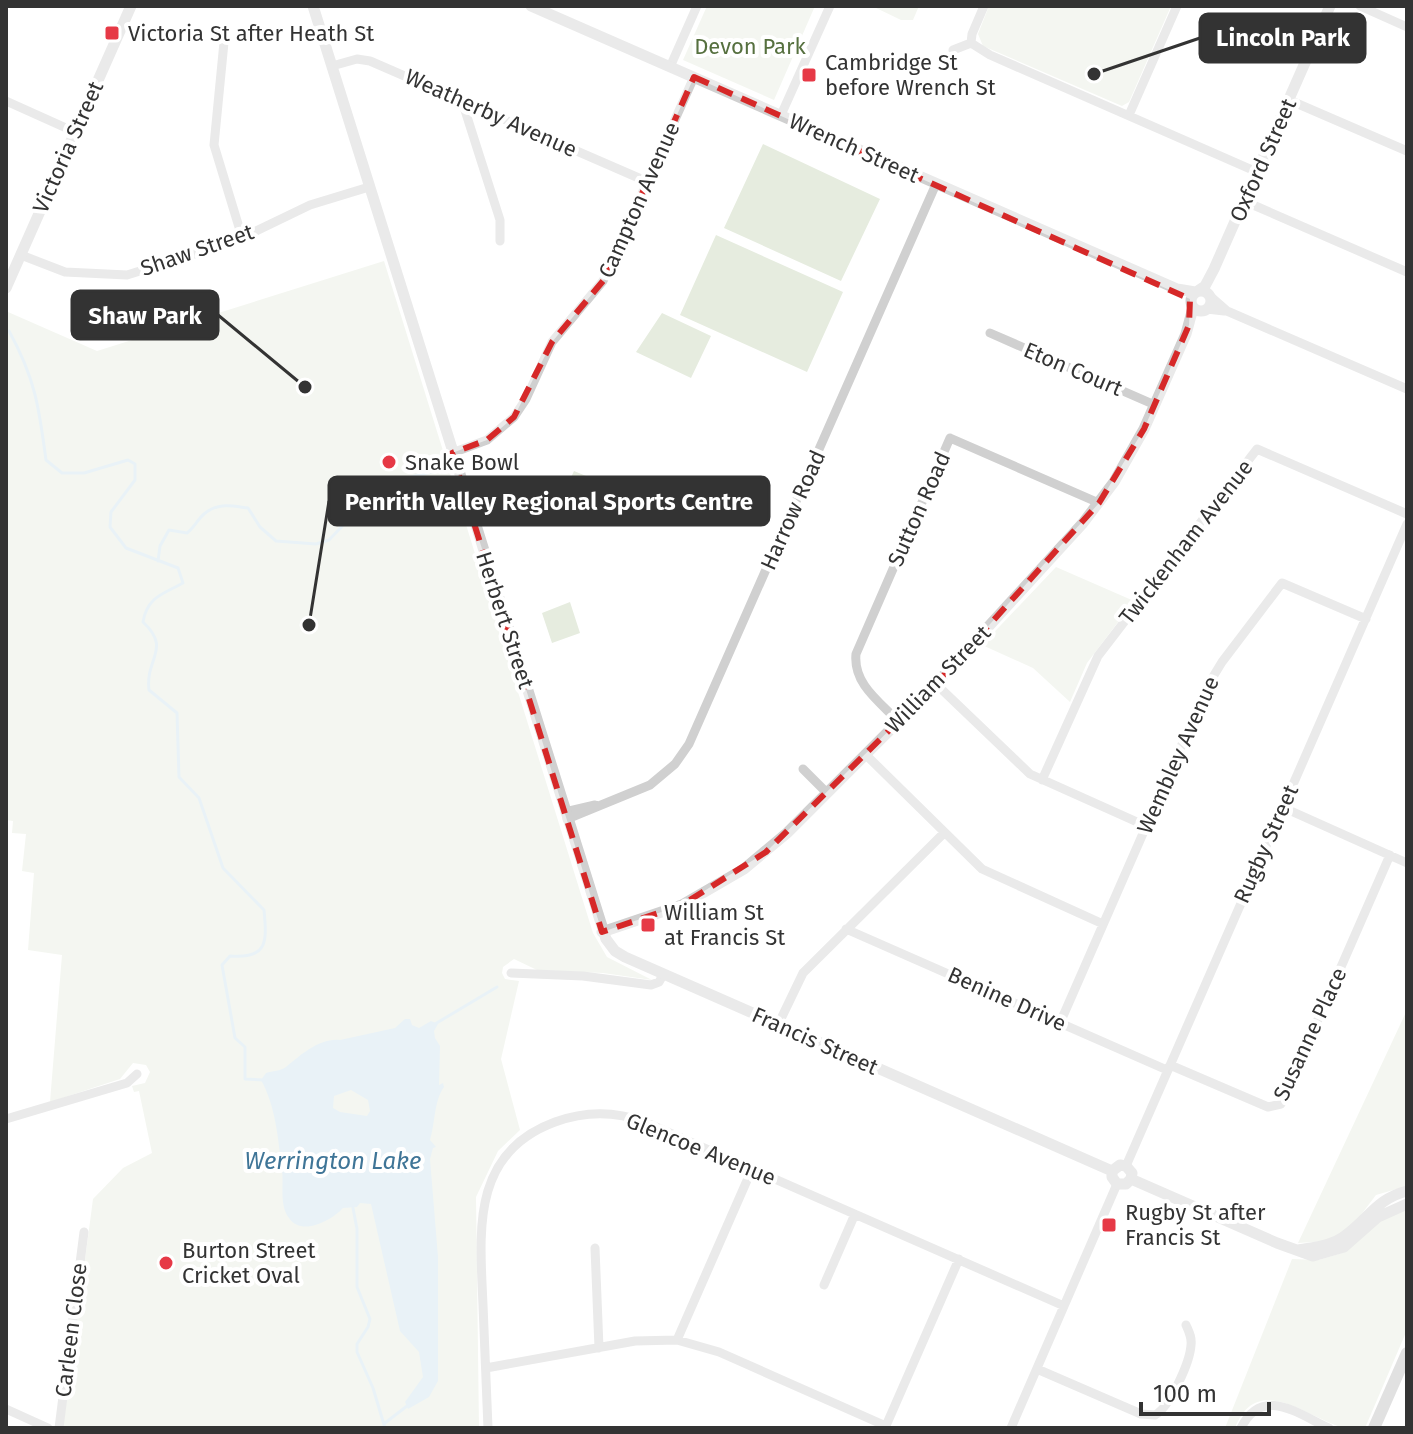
<svg xmlns="http://www.w3.org/2000/svg" width="1413" height="1434" font-family="'Fira Sans',sans-serif">
	<style>
		.green { fill: #e6ecdf }
		.water { fill: #cfe2ee; fill-rule: evenodd }
		.lines { fill: none; stroke-linecap: round; stroke-linejoin: round }
		.stream { stroke: #cfe2ee; stroke-width: 3 }
		.minor { stroke: #d0d0d0; stroke-width: 9 }
		.tertiary { stroke: #d0d0d0; stroke-width: 11 }
		.secondary { stroke: #bdbdbd; stroke-width: 12 }
		.marked { fill: none; stroke: #d62828; stroke-width: 6; stroke-dasharray: 16 10; stroke-linejoin: round }
		.poi-dot { fill: #e63946; stroke: #fff; stroke-width: 3 }
		.labels { text-anchor: middle; dominant-baseline: central; stroke-width: 8; stroke-linejoin: round; paint-order: stroke }
		.poi-label { font-size: 22px; fill: #333; stroke: #fff; text-anchor: start }
		.park-label { font-size: 22px; fill: #56703f; stroke: #fff }
		.street-label { font-size: 22px; fill: #333; stroke: #fff }
		.water-label { font-size: 24px; font-style: italic; fill: #3f7597; stroke: #fff }
		.leader { fill: none; stroke: #333; stroke-width: 3 }
		.callout-dot { fill: #333; stroke: #fff; stroke-width: 3 }
		.callout { fill: #333; stroke: #333; stroke-width: 3 }
		.callout-label { font-size: 24px; text-anchor: middle; font-weight: bold; fill: #fff }
	</style>
	<rect width="100%" height="100%" fill="#fff"/>
	<!-- green -->
	<path class="green" d="M707,6H815L774,100L683,60Z
		M872,6H919L913,20H901Z
		M989,6H1171L1129,102L1122,106L983,46L978,34Z
		M763,144L880,199L841,281L724,228Z
		M716,235L843,292L807,372L680,315Z
		M384,261L593,933L607,957L652,980L603,973L537,970L514,959L503,967L502,973L505,979L519,981L501,1059L520,1130L498,1151L476,1197L479,1428H63L93,1199L123,1168L152,1153L139,1091L134,1092L132,1086L145,1083L150,1072L146,1065L133,1063L120,1079L50,1102L62,955L28,950L34,873L22,871L26,834L12,833L13,821L6,820V316L8,312L97,351Z
		M662,313L711,336L691,378L636,352Z
		M574,471L608,485L600,503L566,488Z
		M1056,567L1134,601L1087,663L1070,702L1033,668L982,645Z
		M570,602L580,633L552,643L542,613Z
		M1407,1010V1186L1376,1195L1357,1220L1343,1233L1328,1241L1298,1243Z
		M1407,1209V1330L1365,1428C1359,1428 1351,1429 1346,1428C1310,1421 1258,1369 1235,1428H1225L1292,1259L1319,1260L1342,1253L1380,1220Z"/>
	<!-- water -->
	<path class="water" d="M405,1019H410L412,1025L419,1028L431,1021L438,1024L434,1031L435,1038L440,1046L439,1085L443,1083L444,1087C434,1100 435,1125 430,1140L436,1147L433,1148L430,1159L438,1257V1381L429,1397L408,1409L405,1402L423,1377L419,1352L400,1331L371,1204L360,1203L357,1207L343,1208C332,1220 302,1237 289,1218C279,1205 284,1185 282,1170C278,1139 276,1107 261,1080L266,1073C272,1071 281,1071 286,1067C301,1055 319,1038 340,1040L395,1028ZM351,1090L368,1100L370,1111L367,1116L340,1112L333,1108L334,1096Z"/>
	<g class="lines">
		<!-- stream -->
		<path class="stream" d="M9,331C35,378 39,407 46,460L62,473H84L128,460L135,464V480L111,512L110,527L126,548L178,568L183,583C163,594 147,597 143,622C172,649 145,658 149,690L177,713L179,777L199,798L223,868L264,910C267,942 268,959 230,956L222,965L235,1038L245,1047V1079L263,1080
			M158,561L160,546L169,530L187,533C195,527 197,520 204,514C218,502 232,506 248,508L260,527L276,541L316,544L329,540L370,497L403,479L439,470
			M435,1024L497,987
			M353,1208L357,1229V1287L370,1319L368,1327L357,1344V1352L373,1388L385,1428
			M385,1423L407,1406"/>
		<!-- minor -->
		<path class="minor" d="M1360,6L1407,27
			M225,32L214,145L242,237
			M971,43L990,55L1257,172
			M971,43L972,34L984,6
			M953,50L971,43
			M332,66L357,59L370,61L648,182
			M670,67L697,6
			M1289,100L1407,151
			M6,101L75,132
			M462,101L500,220V241
			M781,115L830,6
			M1129,115L1177,6
			M1244,201L1407,272
			M21,255L65,272L127,275L233,242L310,205L369,187
			M1211,297L1227,311L1407,389
			M1207,309L1224,311
			M990,333L1155,405
			M452,453L487,440L514,417L526,399L552,342L603,281L694,77
			M936,684L1030,774L1146,826
			M898,721C880,702 853,684 856,654L950,438L1099,503
			M865,754L982,869L1103,924
			M803,769L827,793
			M1042,780L1098,656L1257,449L1407,514
			M1282,807L1407,863
			M565,812L595,805
			M567,819L650,785L675,764L689,744L936,184
			M846,929L1167,1070
			M511,973L583,976L651,985L659,982L663,975
			M1060,1023L1208,685L1222,662L1282,583L1366,619
			M778,1025L803,973L944,833
			M1170,1065L1268,1107L1281,1104L1390,855
			M6,1119L127,1083L137,1074
			M1126,1166L1407,524
			M595,1248L599,1348
			M824,1285L855,1214
			M677,1340L752,1169
			M486,1368L635,1341L677,1340L719,1352L886,1426
			M1037,1369L1141,1414L1155,1415C1170,1407 1190,1362 1191,1345C1192,1337 1189,1332 1186,1325
			M6,1409L48,1428
			M59,1428L84,1232
			M488,1428C486,1387 485,1346 483,1305C480,1233 470,1153 555,1122C585,1111 615,1111 645,1122L1064,1306
			M885,1428L959,1259
			M1011,1428L1117,1184
			M1241,1428C1262,1385 1298,1414 1329,1428"/>
		<!-- tertiary -->
		<path class="tertiary" d="M313,6L606,939L615,951L625,957L1112,1171
			M531,6L1177,289L1195,292
			M6,288L131,6
			M1199,290L1205,286L1214,269L1330,6
			M1191 301a10 10 0 1 1 20 0a10 10 0 1 1-20 0Z
			M602,932L682,905L744,869L787,833L936,684L1083,523L1114,482L1144,429L1186,334L1193,308
			M1112,1171L1120,1165L1126,1166L1132,1173L1131,1179
			M1112,1171V1177L1117,1184H1126L1131,1179
			M1131,1179L1277,1243L1313,1256L1344,1247L1378,1217L1407,1204
			M1298,1250C1315,1247 1332,1246 1346,1235C1368,1219 1378,1198 1407,1191"/>
		<!-- secondary -->
		<path class="secondary" d="M1374,1428L1407,1353"/>
	</g>
	<!-- marked area -->
	<path d="M0 0H1413V1434H0ZM694,77L1190,299L1189,325L1144,429L1099,503L936,684L766,852L682,905L602,932L452,453L487,440L514,417L552,342L603,281Z" fill="#fff" fill-opacity=".55" fill-rule="evenodd"/>
	<path class="marked" d="M694,77L1190,299L1189,325L1144,429L1099,503L936,684L766,852L682,905L602,932L452,453L487,440L514,417L552,342L603,281Z"/>
	<!-- markers -->
	<g class="poi-dot">
		<rect x="104" y="25" width="16" height="16" rx="4"/>
		<rect x="801" y="67" width="16" height="16" rx="4"/>
		<circle cx="389" cy="462" r="8"/>
		<rect x="640" y="917" width="16" height="16" rx="4"/>
		<rect x="1101" y="1217" width="16" height="16" rx="4"/>
		<circle cx="166" cy="1263" r="8"/>
	</g>
	<g class="labels">
		<!-- poi labels -->
		<g class="poi-label">
			<text x="128" y="33">Victoria St after Heath St</text>
			<text x="825" y="62">Cambridge St<tspan x="825" dy="25">before Wrench St</tspan></text>
			<text x="405" y="462">Snake Bowl</text>
			<text x="664" y="912">William St<tspan x="664" dy="25">at Francis St</tspan></text>
			<text x="1125" y="1212">Rugby St after<tspan x="1125" dy="25">Francis St</tspan></text>
			<text x="182" y="1250">Burton Street<tspan x="182" dy="25">Cricket Oval</tspan></text>
		</g>
		<!-- park labels -->
		<g class="park-label">
			<text x="750" y="46">Devon Park</text>
		</g>
		<!-- street labels -->
		<g class="street-label">
			<text transform="translate(491 113) rotate(24)">Weatherby Avenue</text>
			<text transform="translate(68 147) rotate(-66)">Victoria Street</text>
			<text transform="translate(854 148) rotate(24)">Wrench Street</text>
			<text transform="translate(1263 160) rotate(-66)">Oxford Street</text>
			<text transform="translate(639 200) rotate(-66)">Campton Avenue</text>
			<text transform="translate(197 250) rotate(-19)">Shaw Street</text>
			<text transform="translate(1073 369) rotate(23)">Eton Court</text>
			<text transform="translate(919 509) rotate(-66)">Sutton Road</text>
			<text transform="translate(793 510) rotate(-66)">Harrow Road</text>
			<text transform="translate(1186 542) rotate(-52)">Twickenham Avenue</text>
			<text transform="translate(505 620) rotate(72)">Herbert Street</text>
			<text transform="translate(938 679) rotate(-46)">William Street</text>
			<text transform="translate(1178 755) rotate(-66)">Wembley Avenue</text>
			<text transform="translate(1266 844) rotate(-66)">Rugby Street</text>
			<text transform="translate(1007 999) rotate(24)">Benine Drive</text>
			<text transform="translate(1310 1034) rotate(-65)">Susanne Place</text>
			<text transform="translate(815 1041) rotate(24)">Francis Street</text>
			<text transform="translate(701 1149) rotate(22)">Glencoe Avenue</text>
			<text transform="translate(71 1330) rotate(-83)">Carleen Close</text>
		</g>
		<!-- water labels -->
		<g class="water-label">
			<text x="333" y="1161">Werrington Lake</text>
		</g>
	</g>
	<!-- callouts -->
	<path class="leader" d="M1094 74L1200 38M305 387L218 315M309 625L329 501"/>
	<g class="callout-dot">
		<circle cx="1094" cy="74" r="8"/>
		<circle cx="305" cy="387" r="8"/>
		<circle cx="309" cy="625" r="8"/>
	</g>
	<g class="callout">
		<rect x="1200" y="14" width="165" height="48" rx="8"/>
		<rect x="72" y="291" width="146" height="48" rx="8"/>
		<rect x="329" y="477" width="440" height="48" rx="8"/>
	</g>
	<g class="callout-label">
		<text x="1283" y="46">Lincoln Park</text>
		<text x="145" y="324">Shaw Park</text>
		<text x="549" y="510">Penrith Valley Regional Sports Centre</text>
	</g>
	<!-- border -->
	<rect width="1413" height="1434" fill="none" stroke="#333333" stroke-width="16"/>
	<!-- scale -->
	<path d="M1141 1402v12h128v-12" fill="none" stroke="#333333" stroke-width="4"/>
	<text x="1153" y="1402" font-size="24" fill="#333333" stroke="#ffffff" stroke-width="6" paint-order="stroke">100 m</text>
</svg>
